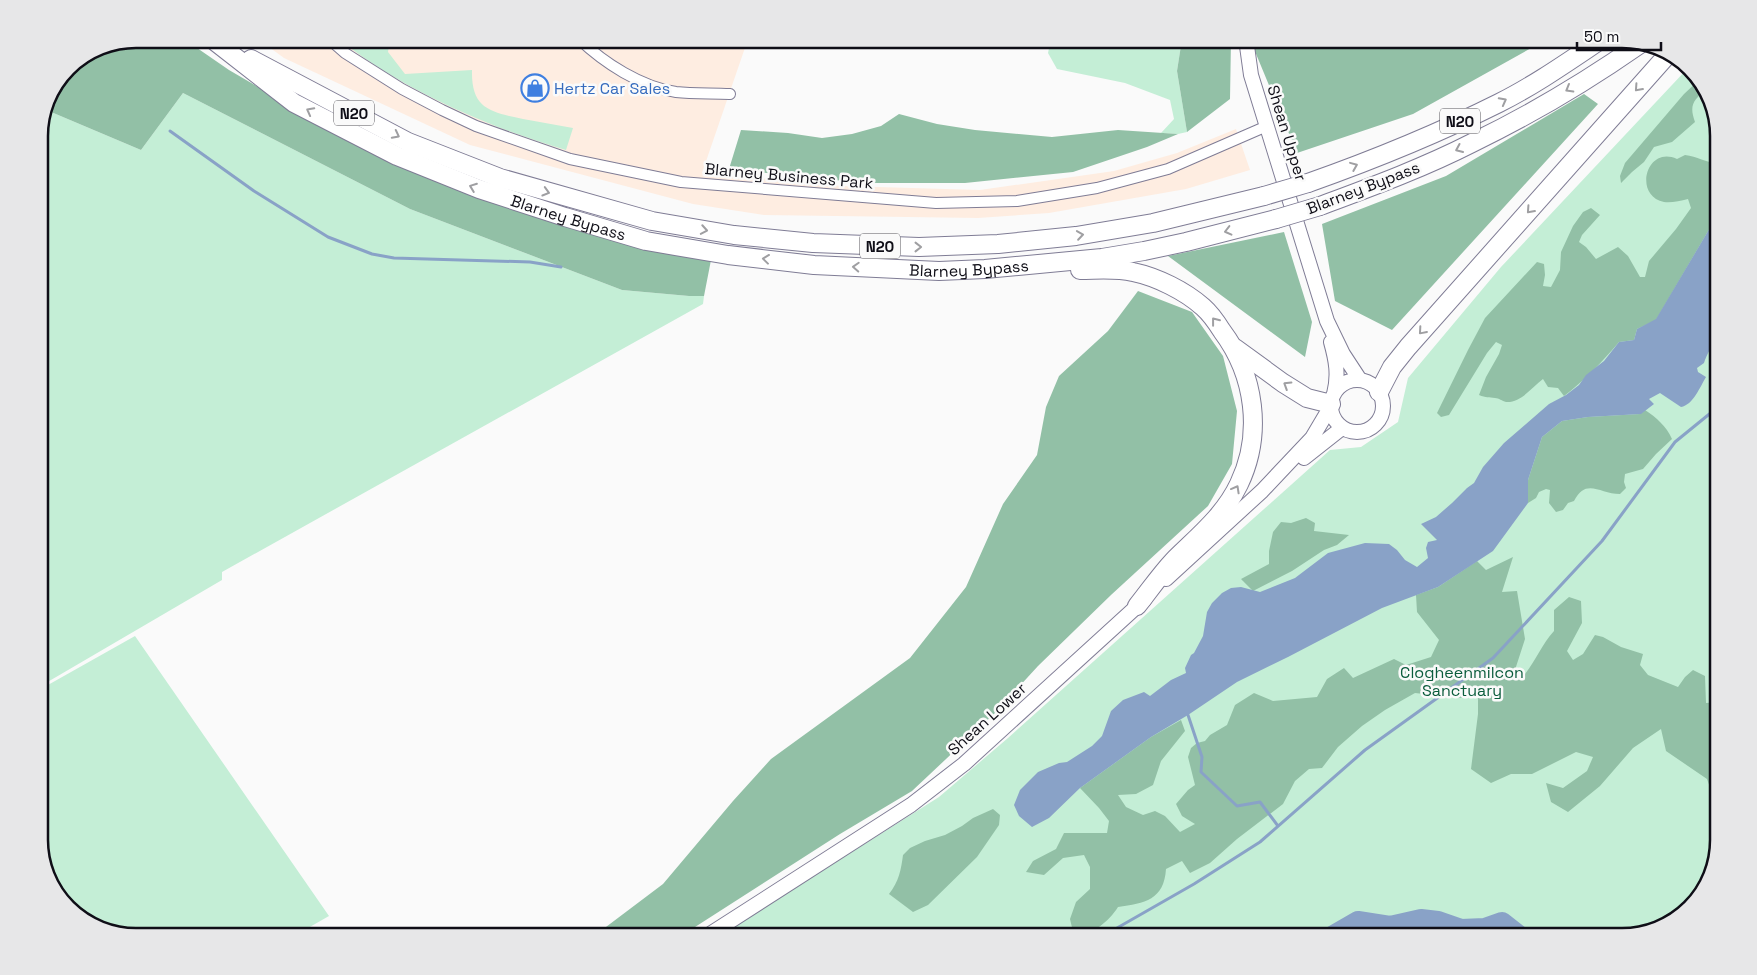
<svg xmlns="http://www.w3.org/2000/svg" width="1757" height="975" font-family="'Space Grotesk',sans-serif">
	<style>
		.industrial { fill: #feede1 }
		.green { fill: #c4eed6 }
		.forest { fill: #92c0a6 }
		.water { fill: #89a2c7 }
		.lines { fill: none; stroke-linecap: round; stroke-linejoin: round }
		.stream { stroke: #89a2c7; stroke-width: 3 }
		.river { stroke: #89a2c7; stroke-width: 20 }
		.street-casing { stroke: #7f7c95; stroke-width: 12 }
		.secondary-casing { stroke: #7f7c95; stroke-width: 16 }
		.highway-casing { stroke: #7f7c95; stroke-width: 20 }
		.street { stroke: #fff; stroke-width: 10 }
		.secondary { stroke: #fff; stroke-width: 14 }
		.highway { stroke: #fff; stroke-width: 18 }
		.highway-bridge-casing { stroke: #7f7c95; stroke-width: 20; stroke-linecap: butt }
		.highway-bridge { stroke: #fff; stroke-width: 18 }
		.oneway { stroke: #9f9fa2 }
		.labels { text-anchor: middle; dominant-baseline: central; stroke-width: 5; stroke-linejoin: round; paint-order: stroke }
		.shield { fill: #fafafa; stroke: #56555b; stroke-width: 1 }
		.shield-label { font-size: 15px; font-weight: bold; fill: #0f0e17 }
		.shop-label { font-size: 16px; fill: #366cbe; stroke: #fafafa; text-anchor: start }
		.street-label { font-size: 16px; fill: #0f0e17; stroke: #fafafa }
		.park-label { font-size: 16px; fill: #0a5c3c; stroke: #fafafa }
		.rim { fill: none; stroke: #0f0e17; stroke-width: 2.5 }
	</style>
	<rect width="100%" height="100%" fill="#fafafa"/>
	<!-- industrial -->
	<path class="industrial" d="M258,39H748L702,173L843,186L980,190L1114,171L1177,153L1236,129L1250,170L1186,189L1049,213L978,218L764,215L693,204L470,145L284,58Z"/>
	<!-- green -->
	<path class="green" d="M339,39H390L388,52L405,74L472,70C471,109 490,112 523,119C540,122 556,125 573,128L566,150C490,128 400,89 339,39Z
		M1051,39H1182L1177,71L1187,132L1178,134L1161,133L1174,119L1170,100L1125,83L1057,69L1048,53Z
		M1687,69L1705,87L1718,129V840L1705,888L1670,923L1622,936H719L939,797L1008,738L1330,450L1361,447L1398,422L1408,378L1501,267Z
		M183,93L410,209L622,290L689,296H704L703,304L222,572V580L39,687V129L44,109L141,150Z
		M135,636L329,916L294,936H136L87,923L52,888L39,846V690Z"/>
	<!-- forest -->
	<path class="forest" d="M136,39H184L229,70L321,124L396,163L711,260L704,296H689L622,290L410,209L183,93L141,150L44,109C50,82 73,59 98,47C108,42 124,41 136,39Z
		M1182,39H1231L1230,99L1187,132L1177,71Z
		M1257,39H1541L1542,42L1413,114L1297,153L1254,49Z
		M1699,80L1706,89C1693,101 1689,105 1695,122L1672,142L1654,147L1644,162L1632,172L1621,183L1620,176L1625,163L1684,94Z
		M1584,94L1598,104L1392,330L1335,301L1322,224L1446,176Z
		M899,114L937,124L975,130L1052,137L1118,130L1178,134L1147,147L1073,172L965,183H864L729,169L741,130L788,133L822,138L852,134L881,126Z
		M1685,155C1697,156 1706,163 1718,163V201H1715L1712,214L1714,221L1656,320L1637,329L1634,340L1619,342C1602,362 1584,381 1564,396L1558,388L1548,387L1543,379C1532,387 1521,403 1506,402C1502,401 1499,398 1495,398C1489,397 1486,398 1479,395L1486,377L1499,354L1502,345L1496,342L1487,353L1449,415L1441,417L1437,413L1468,350L1485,318L1537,262L1544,264L1545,275L1543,286L1551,287L1560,270L1561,252L1573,226L1583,212L1591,208L1600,215L1582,235L1579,242L1586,247L1596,259L1618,247L1628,256L1640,277H1645L1649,261L1676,229L1691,208L1688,199C1680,201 1671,203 1664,202C1633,196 1646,145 1677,159Z
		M1284,232L1312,322L1305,357L1168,256Z
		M1138,291L1192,312L1223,356L1237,411L1232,464L1208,506L1111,595L1038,666L996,712L912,791L840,834L681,936H594L663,884L733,801L771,759L910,658L966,587L1003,504L1037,455L1046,407L1059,376L1108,331Z
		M1645,410C1657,418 1666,426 1672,439L1656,454L1643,469L1625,474L1624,482L1626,488L1620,494C1600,494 1586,477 1574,501L1568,503L1563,510L1556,512L1549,503L1550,490L1546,489L1539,492L1536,498L1528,503V480L1542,437L1562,421L1588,417L1640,414Z
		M1306,518L1315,523L1314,531L1349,535L1337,545L1324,550L1292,571L1253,591L1241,579L1269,564V551L1273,532L1281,522L1291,523Z
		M1513,557L1502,592L1517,591L1525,639L1514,673L1525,674C1536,660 1542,644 1554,631V610L1569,597L1581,601L1582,623L1567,651L1573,660L1583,654L1595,635L1603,637L1621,647L1643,654L1640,665L1648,675L1678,687L1685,677L1693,670L1705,676L1706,703L1718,702V794L1713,796L1707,779L1666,751L1661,729L1633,748L1600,786L1568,812L1551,802L1546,783L1563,788L1587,771L1593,757L1576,752L1532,774H1511L1491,783L1471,769L1478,714V696L1459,698L1415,693L1385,710L1362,726L1338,747L1322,768L1309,769L1295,781L1283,804L1237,839L1210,863L1190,873L1182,861L1166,869C1164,900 1145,903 1118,907C1109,921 1092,936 1074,936L1070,919L1076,902L1090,889V867L1084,855L1063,858L1044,875L1026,872L1033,861L1056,849L1064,833H1107L1109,821L1099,808L1080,788L1151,737L1181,720L1185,731L1161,761L1153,785L1136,794L1118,795L1126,807L1143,815L1155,811L1165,816L1180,832L1195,824L1182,816L1176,804L1188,790L1195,785L1188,757L1191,748L1197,743L1205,741L1210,735L1227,725L1235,705L1254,693L1273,701L1317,697L1327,679L1344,668L1353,678L1394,659L1406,665L1431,657L1439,640L1417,612L1416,595L1438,587L1477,561L1486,570Z
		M993,809L1000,815L999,825L977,857L928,905L913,912L889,894C899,881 901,870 903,855L910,848L925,841L945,835L962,826L973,818Z"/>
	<!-- water -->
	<path class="water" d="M1716,201H1718V271L1716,281L1718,289V336C1714,341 1706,356 1704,363L1697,368L1698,372L1706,377C1700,387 1693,405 1681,407L1660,393L1649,399L1654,404L1641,414L1588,417L1562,421L1542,437L1528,480V503L1493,551L1438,587L1382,608L1288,657L1237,682L1188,715L1151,737L1080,788L1049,818L1032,827L1019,816L1014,805L1020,790L1038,772L1059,763L1067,762L1092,746L1102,736L1111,711L1123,700L1144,692L1150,696L1171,680L1186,673L1185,668L1191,655L1194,653L1203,636L1207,612L1212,603L1222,593L1231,588L1241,587L1260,592L1295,578L1328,553L1365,543L1389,544L1397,550L1405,560L1417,567L1428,558L1426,548L1428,542L1437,540L1421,524L1436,517L1452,503L1467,488L1474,483L1483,467L1504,443L1549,404L1566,395L1579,385L1586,375L1604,361L1619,342L1634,340L1637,329L1656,319L1714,221L1711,208Z"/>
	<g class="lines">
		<!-- stream -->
		<path class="stream" d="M170,131L254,191L328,237L372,254L394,258L530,262L561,267
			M1188,715L1202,757L1201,772L1237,806L1260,802L1278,826
			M1103,936L1194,884L1260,842L1365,750L1493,658L1602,541L1675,442L1718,407"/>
		<!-- river -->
		<path class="river" d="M1332,936L1358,921L1390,926L1421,919L1438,921L1461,929L1485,928L1502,922L1520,936"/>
		<!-- street casing -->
		<g class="street-casing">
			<path id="street" d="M329,39L345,53L402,89L442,110L476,126L570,159L681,182L936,203L1017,201L1097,188L1168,169L1267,126
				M579,39C604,63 641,87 676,92C694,94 712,93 730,94"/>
		</g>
		<!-- secondary casing -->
		<g class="secondary-casing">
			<path id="secondary" d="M1246,39L1251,75L1327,321L1343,354L1360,380
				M1331,342C1336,360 1339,375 1334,394
				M1331 406a26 26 0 1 1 52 0a26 26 0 1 1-52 0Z
				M1304,458L1342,428
				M1166,579L1262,491L1312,438L1331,406
				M707,936L911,805L964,764L1145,599"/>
		</g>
		<!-- highway casing -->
		<g class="highway-casing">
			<g id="highway">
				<path id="s1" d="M212,39L294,103L397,156L479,189L565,217L646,241L728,255L814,265L939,271L985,269L1102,258L1144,251L1186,242L1276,219"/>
				<path d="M251,59L408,142L500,178L652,221L734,235L813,243L919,247L998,244L1076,236L1153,223L1264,196"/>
				<path d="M1308,183C1373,160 1437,134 1499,103C1535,85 1569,61 1602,39"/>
				<path d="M1320,206C1371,187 1423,168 1472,143C1530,115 1587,81 1640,44"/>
				<path d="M1080,270C1097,270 1116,268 1133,272C1157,277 1185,291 1203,307C1211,314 1217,323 1222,331C1255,375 1263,434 1239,484C1224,516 1197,537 1173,561C1160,575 1149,591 1137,606"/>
				<path d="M1235,348L1283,383L1307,398L1331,404"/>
				<path d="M1379,392L1392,367L1408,347L1670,52"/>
			</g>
		</g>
		<!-- street -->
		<use href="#street" class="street"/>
		<!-- secondary -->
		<use href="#secondary" class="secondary"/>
		<!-- highway -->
		<use href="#highway" class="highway"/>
		<!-- highway-bridge casing -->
		<g class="highway-bridge-casing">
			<path id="highway-bridge" d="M1264,196L1308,183
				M1276,219L1320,206"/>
		</g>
		<!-- highway-bridge -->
		<use href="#highway-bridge" class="highway-bridge"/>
	</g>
	<!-- one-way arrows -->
	<defs><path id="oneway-chevron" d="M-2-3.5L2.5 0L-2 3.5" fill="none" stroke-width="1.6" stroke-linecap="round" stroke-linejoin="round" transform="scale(1.25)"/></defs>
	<g class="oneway">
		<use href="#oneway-chevron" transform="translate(1638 88) rotate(132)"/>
		<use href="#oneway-chevron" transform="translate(1569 89) rotate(150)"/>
		<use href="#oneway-chevron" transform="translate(1503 101) rotate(-28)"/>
		<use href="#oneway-chevron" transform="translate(310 111) rotate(-152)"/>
		<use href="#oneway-chevron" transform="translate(396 135) rotate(27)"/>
		<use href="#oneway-chevron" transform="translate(1459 149) rotate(156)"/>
		<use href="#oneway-chevron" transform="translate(1354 166) rotate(-22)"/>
		<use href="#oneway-chevron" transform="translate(473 187) rotate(-159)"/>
		<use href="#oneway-chevron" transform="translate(546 192) rotate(16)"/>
		<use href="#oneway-chevron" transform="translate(1530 210) rotate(132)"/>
		<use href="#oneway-chevron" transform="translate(704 230) rotate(10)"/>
		<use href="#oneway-chevron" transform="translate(1228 231) rotate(166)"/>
		<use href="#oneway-chevron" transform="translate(1080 235) rotate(-8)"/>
		<use href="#oneway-chevron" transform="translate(918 247)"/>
		<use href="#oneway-chevron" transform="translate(766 259) rotate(-173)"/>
		<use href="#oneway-chevron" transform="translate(856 267) rotate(-177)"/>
		<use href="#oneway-chevron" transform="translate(1215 321) rotate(-128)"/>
		<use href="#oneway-chevron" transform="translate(1422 331) rotate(131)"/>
		<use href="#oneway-chevron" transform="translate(1287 385) rotate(-148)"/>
		<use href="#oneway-chevron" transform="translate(1236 489) rotate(-61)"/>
	</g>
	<!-- icons -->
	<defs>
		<g id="shop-ring" transform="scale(1.4375)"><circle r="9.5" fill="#fafafa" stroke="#3f7fe0" stroke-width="1.5"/><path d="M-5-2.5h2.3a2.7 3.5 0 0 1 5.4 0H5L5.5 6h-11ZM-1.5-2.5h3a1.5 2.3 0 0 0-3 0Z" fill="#3f7fe0"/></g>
	</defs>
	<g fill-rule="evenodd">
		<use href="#shop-ring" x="535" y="88"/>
	</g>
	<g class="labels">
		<!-- shield labels -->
		<g class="shield">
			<rect x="334" y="100.5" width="40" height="25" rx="4"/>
			<rect x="1440" y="108.5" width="40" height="25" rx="4"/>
			<rect x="860" y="233.5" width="40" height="25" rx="4"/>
		</g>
		<g class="shield-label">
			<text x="354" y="113">N20</text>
			<text x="1460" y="121">N20</text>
			<text x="880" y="246">N20</text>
		</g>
		<!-- shop labels -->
		<g class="shop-label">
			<text x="554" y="88">Hertz Car Sales</text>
		</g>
		<!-- street labels -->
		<g class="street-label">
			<text transform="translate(1287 133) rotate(73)">Shean Upper</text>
			<text transform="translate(789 176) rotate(5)">Blarney Business Park</text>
			<text transform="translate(1363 188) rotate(-21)">Blarney Bypass</text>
			<text stroke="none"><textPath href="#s1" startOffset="402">Blarney Bypass</textPath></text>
			<text stroke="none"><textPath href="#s1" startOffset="808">Blarney Bypass</textPath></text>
			<text transform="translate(987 719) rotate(-42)">Shean Lower</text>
		</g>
		<!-- park labels -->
		<g class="park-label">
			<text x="1462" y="672">Clogheenmilcon<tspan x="1462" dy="18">Sanctuary</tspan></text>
		</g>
	</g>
	<!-- crop -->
	<path d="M0 0H1757V975H0ZM136 48H1622A88 88 0 0 1 1710 136V840A88 88 0 0 1 1622 928H136A88 88 0 0 1 48 840V136A88 88 0 0 1 136 48Z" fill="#e7e7e8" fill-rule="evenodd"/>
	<path class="rim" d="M136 48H1622A88 88 0 0 1 1710 136V840A88 88 0 0 1 1622 928H136A88 88 0 0 1 48 840V136A88 88 0 0 1 136 48Z"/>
	<!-- scale -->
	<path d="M1577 42v8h84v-8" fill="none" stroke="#0f0e17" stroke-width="2.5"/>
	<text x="1584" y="42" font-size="15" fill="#0f0e17" stroke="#fafafa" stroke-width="4" paint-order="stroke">50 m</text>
</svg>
